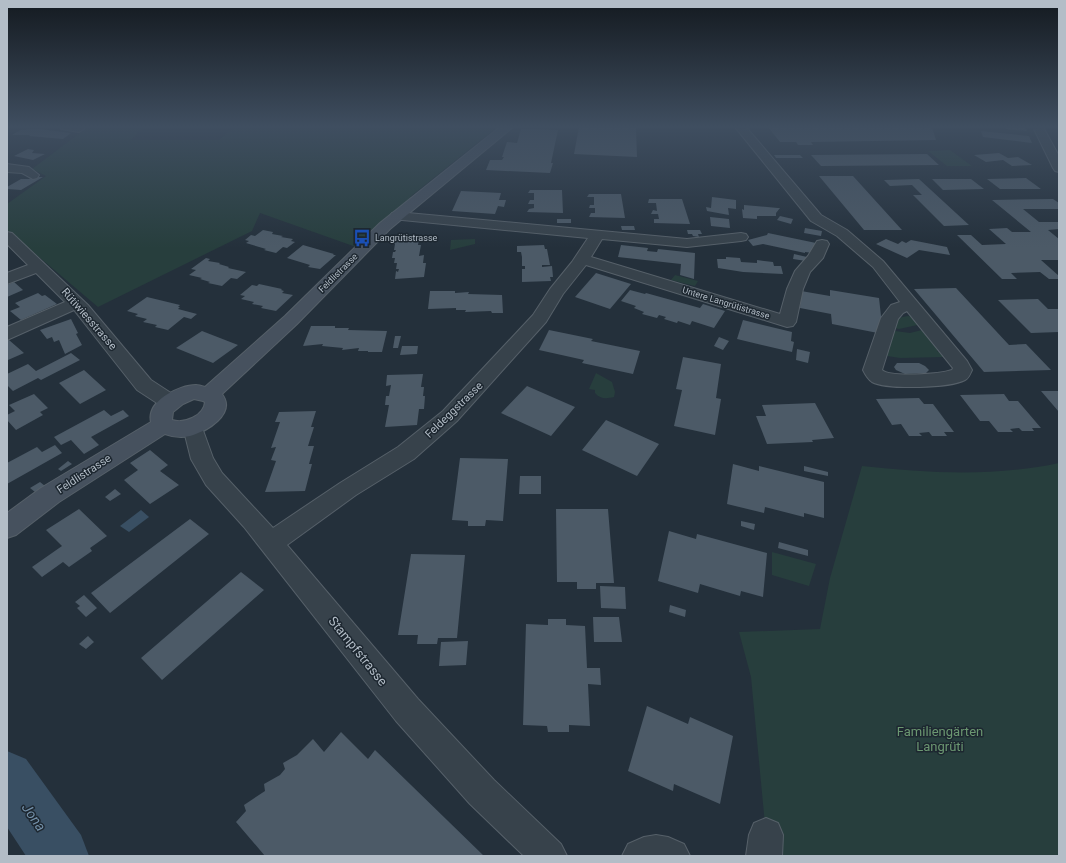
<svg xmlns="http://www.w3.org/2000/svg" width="1066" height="863" font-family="Roboto,sans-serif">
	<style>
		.green { fill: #273e3d }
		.water { fill: #394f63 }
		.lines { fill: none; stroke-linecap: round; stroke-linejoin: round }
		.river { fill: #394f63; fill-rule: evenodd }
		.building { fill: #4c5a67 }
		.street-casing { stroke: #566069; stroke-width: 2 }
		.secondary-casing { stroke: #566069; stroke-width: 2 }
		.street { fill: #37424b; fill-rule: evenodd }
		.secondary { fill: #46515e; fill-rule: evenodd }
		.labels { text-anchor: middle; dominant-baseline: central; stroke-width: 3; stroke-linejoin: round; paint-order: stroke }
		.far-poi-label { font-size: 9px; fill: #b3bdc7; stroke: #1d2730; text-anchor: start }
		.far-street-label { font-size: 9px; fill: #b3bdc7; stroke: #1d2730 }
		.street-label { font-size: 11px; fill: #b3bdc7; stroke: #1d2730 }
		.near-street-label { font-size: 13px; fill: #b3bdc7; stroke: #1d2730 }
		.near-park-label { font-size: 13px; fill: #6b9771; stroke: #1d2730 }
		.near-water-label { font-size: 14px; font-style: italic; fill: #7490a9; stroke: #1d2730 }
	</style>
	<rect width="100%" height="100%" fill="#24303b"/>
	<!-- green -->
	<path class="green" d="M88,127H143L131,140H219L235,127H497L410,197L413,198L375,227L356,247L260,213L252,231L98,307L7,230V204L46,176L32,169Z
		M950,150L972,166H947L928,151Z
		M475,239V244L450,250L451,240Z
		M675,275L698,281L695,286L671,280Z
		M908,316L914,317L922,324L899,329L890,327C895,319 900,317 908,316Z
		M926,329L942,349L937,350L938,352H942L944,357L900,358L881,355L888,330L910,333Z
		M596,373L612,382L615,392L614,397C606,399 600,399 595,393V390L589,389Z
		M1059,463V856H764L766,835L751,677L739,632L820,629L830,578L862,466C927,473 994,477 1059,463Z
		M772,552L816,564L809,586L772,575Z"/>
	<!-- water -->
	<path class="water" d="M141,510L149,517L129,532L120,526Z"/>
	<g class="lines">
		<!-- river -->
		<path class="river" d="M7,751L26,759L81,835L89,856H26L7,827Z"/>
	</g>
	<!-- building -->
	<path class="building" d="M579,127L636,128L637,157L574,154Z
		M768,127H932L936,140L811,142L813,145H798L796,142H780Z
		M1005,127H1025L1027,131L1006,129Z
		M39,129L71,133L63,139L29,136L30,135H12L20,130Z
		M521,129L558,130L551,163H553L550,173L486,170L490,160H502L504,157H502L507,142L517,143Z
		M981,131L1029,136L1032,143L983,137Z
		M28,149L34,150L32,153L45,154L33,160L14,156Z
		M999,153L1008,158L1018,157L1032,165L1012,166L1003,160L986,162L974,155Z
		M927,154L939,165L821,166L811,155Z
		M774,155H800L803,158H776Z
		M819,176H853L902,230H864Z
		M33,177H43L21,190L7,189V187L21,179H29Z
		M1026,178L1041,189H1000L987,179Z
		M919,179L969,225L944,226L913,195H922L912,185L890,186L884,180Z
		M932,179H971L984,189L943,190Z
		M530,190H562L563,213L527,212L529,209L534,208V204H528L530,200H534V193H528Z
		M461,191L501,193L499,200H506L504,207L498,206L495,214L452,211Z
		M589,194H621L625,218L589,217L591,213H595V208H589L590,205H594V197H587Z
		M712,197L736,200V209L728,208L729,215L707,211L706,207L711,208Z
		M649,199H682L690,224L654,223V219H659L658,214H651L653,210L657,211L656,203H648Z
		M1053,199L1059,203V209H1023L1039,222H1059V229L1048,230L1059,239V260H1041L1059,276V279H1049L1040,272L1011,273L1017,279H1002L957,235H971L982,245L1006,244L989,229L1007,228L1012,232H1031L992,200Z
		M744,205L778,208H780L776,213V216H757V219L743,218L742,209L744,210Z
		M780,216L793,219L791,224L777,220Z
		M710,217L729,219L730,228L711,226Z
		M557,219H571V223H557Z
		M621,226H634L635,230H622Z
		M805,228L822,231L821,236L804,233Z
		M263,230L273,232L272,234L283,236L281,237L293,239L291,241L295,242L287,248L283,247L276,253L264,250L266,249L246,243L249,241L245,240L251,235L255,236Z
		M687,230H700L702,234H698L699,237L693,236L692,234H688Z
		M768,233L816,243L813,253L805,252V253L763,244L753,246L748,240L767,235Z
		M419,238L418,245H421L419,256L424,255L423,263H426L424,277L395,279L396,271L398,272L399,269H396L397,263H394L395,258H392L393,252H395L396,250H394L395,244H392L393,239Z
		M886,239L898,244L902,241L906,243L911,240L947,247L950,255L919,250L907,258L876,244Z
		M303,245L334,254L333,255H336L320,269L308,267L310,265L287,258Z
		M544,245L545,249H547L550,265H542V267L552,266L553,277H550L551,281L522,282V269H525V266H522V257L521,252H517V246Z
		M621,245L648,248L647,251L657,252L658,249L695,253L694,279L680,275L681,264L618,257Z
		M794,254L807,257L806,261L793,259Z
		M726,257L740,258L741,262L757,263V260L773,262L774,266H781L783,274L743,272L718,268L717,259H726Z
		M206,258L210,259L208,261L220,263L219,264L229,267L228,268L246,272L237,279L231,278L222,286L208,283L210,282L200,279L202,278L189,275L196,270L191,269Z
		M596,273L631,284L610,309L575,297Z
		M14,282L23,290L7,297V285Z
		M259,284L282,289L281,290L284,291L282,293L293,295L276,311L261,308L263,306L252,304L254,302L241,299L245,296L240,295L252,285L257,286Z
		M956,288L1009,345L1026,344L1051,370L984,372L914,289Z
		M630,290L645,294L646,293L700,308L703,304L725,311L714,328L692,321L690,325L678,321L677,323L664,319L666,317L659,315L657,318L642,314L644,312L634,308L636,306L621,301Z
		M830,290L879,298L883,334L832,324L831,314L800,308L801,291L830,296Z
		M430,291H455V293L469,292L468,294L502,295L503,313H492L491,311L465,312L466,310H456V308L428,309Z
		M38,293L42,296L45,295L57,304L21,320L10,311L20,307L15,303Z
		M147,297L180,305L178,307H180L178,309L197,314L191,319L184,317L168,330L155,327L157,325L143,322L147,319L135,316L138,314L127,311Z
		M1038,299L1048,309H1059V332L1031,333L998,300Z
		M71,319L78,333L76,334L82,345L65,354L59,340L54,342L52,337L47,339L40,330Z
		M743,320L792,332L791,341L794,342L792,352L737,339Z
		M311,326H335V328H349L348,330L387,331L382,352H368V351H358L359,348L342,350L343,348L322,346L323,344L303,346Z
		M549,330L593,339L591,341L640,351L633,374L582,363L584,360L539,350Z
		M202,331L238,345L213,363L176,348Z
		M395,336H401L398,348H393Z
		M719,337L729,341L723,350L714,346Z
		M7,340H9L24,353L8,360Z
		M402,346H418L417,354L400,355Z
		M797,349L810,352L808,363L796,360Z
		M71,353L80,360L41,380L38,378L13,391L7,385V374L28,364L36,371Z
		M683,357L721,364L716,398L721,399L715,435L674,426L682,390L676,389Z
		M897,363H919L925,366L929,370L926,373L905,374L896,370L894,367Z
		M84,370L106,390L80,404L59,383Z
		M423,374L421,387H424L423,396H425L424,409H419L417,425L385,427L389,405H385L386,396H389L391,385L386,386L387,375Z
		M527,386L575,407L551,436L501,413Z
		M1041,391H1059V412Z
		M34,394L48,408L40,412L43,415L16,430L7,420V415L15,411L9,405Z
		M1004,394L1009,401H1018L1041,428H1032L1034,431H1022L1019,428L1010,429L1013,432H998L989,421H980L960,395Z
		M919,398L924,404H933L954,432H944L947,436H932L929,432L919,433L922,436H909L901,424L892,425L876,399Z
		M815,403L834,438L812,440L813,442L767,444L756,416H766L762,405Z
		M104,410L111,416L123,410L129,416L91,437L99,445L84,454L71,440L61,445L54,437Z
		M316,411L311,427H314L308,446H314L309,464H312L305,491L265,492L276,461L271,460L276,447L271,448L280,422H275L279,412Z
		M606,420L659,444L637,476L582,450Z
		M55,445L62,453L7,484V463L37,447L42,452Z
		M150,450L168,465L160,471L179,485L150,504L124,480L138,470L130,463Z
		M460,458L508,459L503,521L486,520L485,526H468V521L452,520Z
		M68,461L72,464L61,471L58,469Z
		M733,464L759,471V466L824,482V518L804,513V517L765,507L764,513L727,504Z
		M804,466L828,472V476L804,471Z
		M520,476H541V494H519Z
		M40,482L45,486L35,492L30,488Z
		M115,489L121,494L110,501L105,497Z
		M79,509L107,536L90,548L92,551L69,567L63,562L42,577L32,567L62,546L46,530Z
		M556,509H608L614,583H596V589H577V582H557Z
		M190,519L209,534L110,613L91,593Z
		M741,521L755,524L754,530L741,526Z
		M669,531L696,539L697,534L767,553L763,597L741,591L740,596L700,584L698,593L658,581Z
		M779,542L808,550V556L778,548Z
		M411,554L465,555L457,638H438L437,644H417L418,635H398Z
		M241,572L264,590L162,680L141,658Z
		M600,586L625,587L626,609L601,608Z
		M84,595L97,608L86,617L77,608L80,606L75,602Z
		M670,605L686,610L685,617L669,612Z
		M593,617H619L622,642H594Z
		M548,619H566V625L585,626L587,668H600L601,685L588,684L590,726L569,725V732H548L547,726L523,725L526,624L548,625Z
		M88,636L94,642L86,649L79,644Z
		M468,641L466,665L439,666L441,642Z
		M647,706L688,724L690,717L733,736L720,804L674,784L673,791L628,771Z
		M341,732L368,759L375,750L484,856H265L236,822L246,811L244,805L265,791L264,784L280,775L285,769L283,763L297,755L313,739L324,752Z"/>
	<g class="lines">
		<!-- street casing -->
		<g class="street-casing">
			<path id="street" d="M60,127H83L84,129L79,132L61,129Z
				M735,127H746L821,215L847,230L883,261L967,361L972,370C970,374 969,378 965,380C950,388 887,390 872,382C868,379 865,374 863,370L881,318L891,305L900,302L873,267L837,236L811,221ZM907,311L953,368L952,370C940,374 891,378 882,370L898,319L903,313Z
				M1033,127H1043L1059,156V172L1055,171L1053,168Z
				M7,164L29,167L39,175L37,178L33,179L22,173L7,172Z
				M397,212L687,239L741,233L746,234L748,237L746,240L741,241L687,247L602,239L591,257L780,314L787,289L795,271L808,256L817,241L822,240L827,241L829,244L823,258L810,272L803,289L796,322L793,326L787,327L586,265L563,294L546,322L457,421L414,459L356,495L287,545L418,699L494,780L561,844L567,856H524L470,804L396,721L244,527L206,485L191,459L183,427L186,422L193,419L200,422L213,458L222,473L273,528L340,483L398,447L443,411L533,315L550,289L572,262L588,238L392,219L390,216L392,213Z
				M7,232L12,233L88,305L151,380L177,397L180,402L177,407L170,409L163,407L137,390L74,310L7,340V327L65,302L36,273L7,284V273L28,265L7,244Z
				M766,818L778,823L783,835L782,856H746L749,835L754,823Z
				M656,835L668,837L684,844L690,856H622L628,844L644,837Z"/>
		</g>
		<!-- secondary casing -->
		<g class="secondary-casing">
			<path id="secondary" d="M500,127H513L390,229L297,324L222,394C237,414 206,432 190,436C181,438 173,437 165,434L59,502L16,535L7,538V513L41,488L151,422C146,401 179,385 196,385C199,385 202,386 205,387L285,316L380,223ZM194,399L203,401L205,402C204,416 184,424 172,420L173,412L183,404Z"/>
		</g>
		<!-- street -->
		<use href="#street" class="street"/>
		<!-- secondary -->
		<use href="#secondary" class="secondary"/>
	</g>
	<!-- sky -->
	<linearGradient id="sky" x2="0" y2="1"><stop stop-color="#141a20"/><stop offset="0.51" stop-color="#3f4e60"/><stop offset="1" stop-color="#3f4e60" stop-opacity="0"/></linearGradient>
	<rect width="1066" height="248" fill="url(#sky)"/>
	<!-- icons -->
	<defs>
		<g id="bus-bare" transform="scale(1.38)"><path d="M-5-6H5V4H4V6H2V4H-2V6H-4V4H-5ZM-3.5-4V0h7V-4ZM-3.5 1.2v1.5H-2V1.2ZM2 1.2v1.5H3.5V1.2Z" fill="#1a4fb4" stroke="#1d2730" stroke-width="2.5" paint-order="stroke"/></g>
	</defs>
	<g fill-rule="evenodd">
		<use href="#bus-bare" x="362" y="238"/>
	</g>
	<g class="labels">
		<!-- far-poi labels -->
		<g class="far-poi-label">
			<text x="375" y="238">Langrütistrasse</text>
		</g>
		<!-- far-street labels -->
		<g class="far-street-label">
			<text transform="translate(338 273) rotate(-45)">Feldlistrasse</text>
			<text transform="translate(726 303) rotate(17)">Untere Langrütistrasse</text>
		</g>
		<!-- street labels -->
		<g class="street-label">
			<text transform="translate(89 319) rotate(49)">Rütiwiesstrasse</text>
			<text transform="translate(454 410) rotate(-44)">Feldeggstrasse</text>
			<text transform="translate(84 474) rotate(-33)">Feldlistrasse</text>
		</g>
		<!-- near-street labels -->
		<g class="near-street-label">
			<text transform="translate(358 651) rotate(51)">Stampfstrasse</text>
		</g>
		<!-- near-park labels -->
		<g class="near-park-label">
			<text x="940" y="731">Familiengärten<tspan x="940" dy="15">Langrüti</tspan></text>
		</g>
		<!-- near-water labels -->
		<g class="near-water-label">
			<text transform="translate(34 817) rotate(55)">Jona</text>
		</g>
	</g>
	<!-- border -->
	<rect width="1066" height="863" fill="none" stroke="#b3bdc7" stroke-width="16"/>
</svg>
